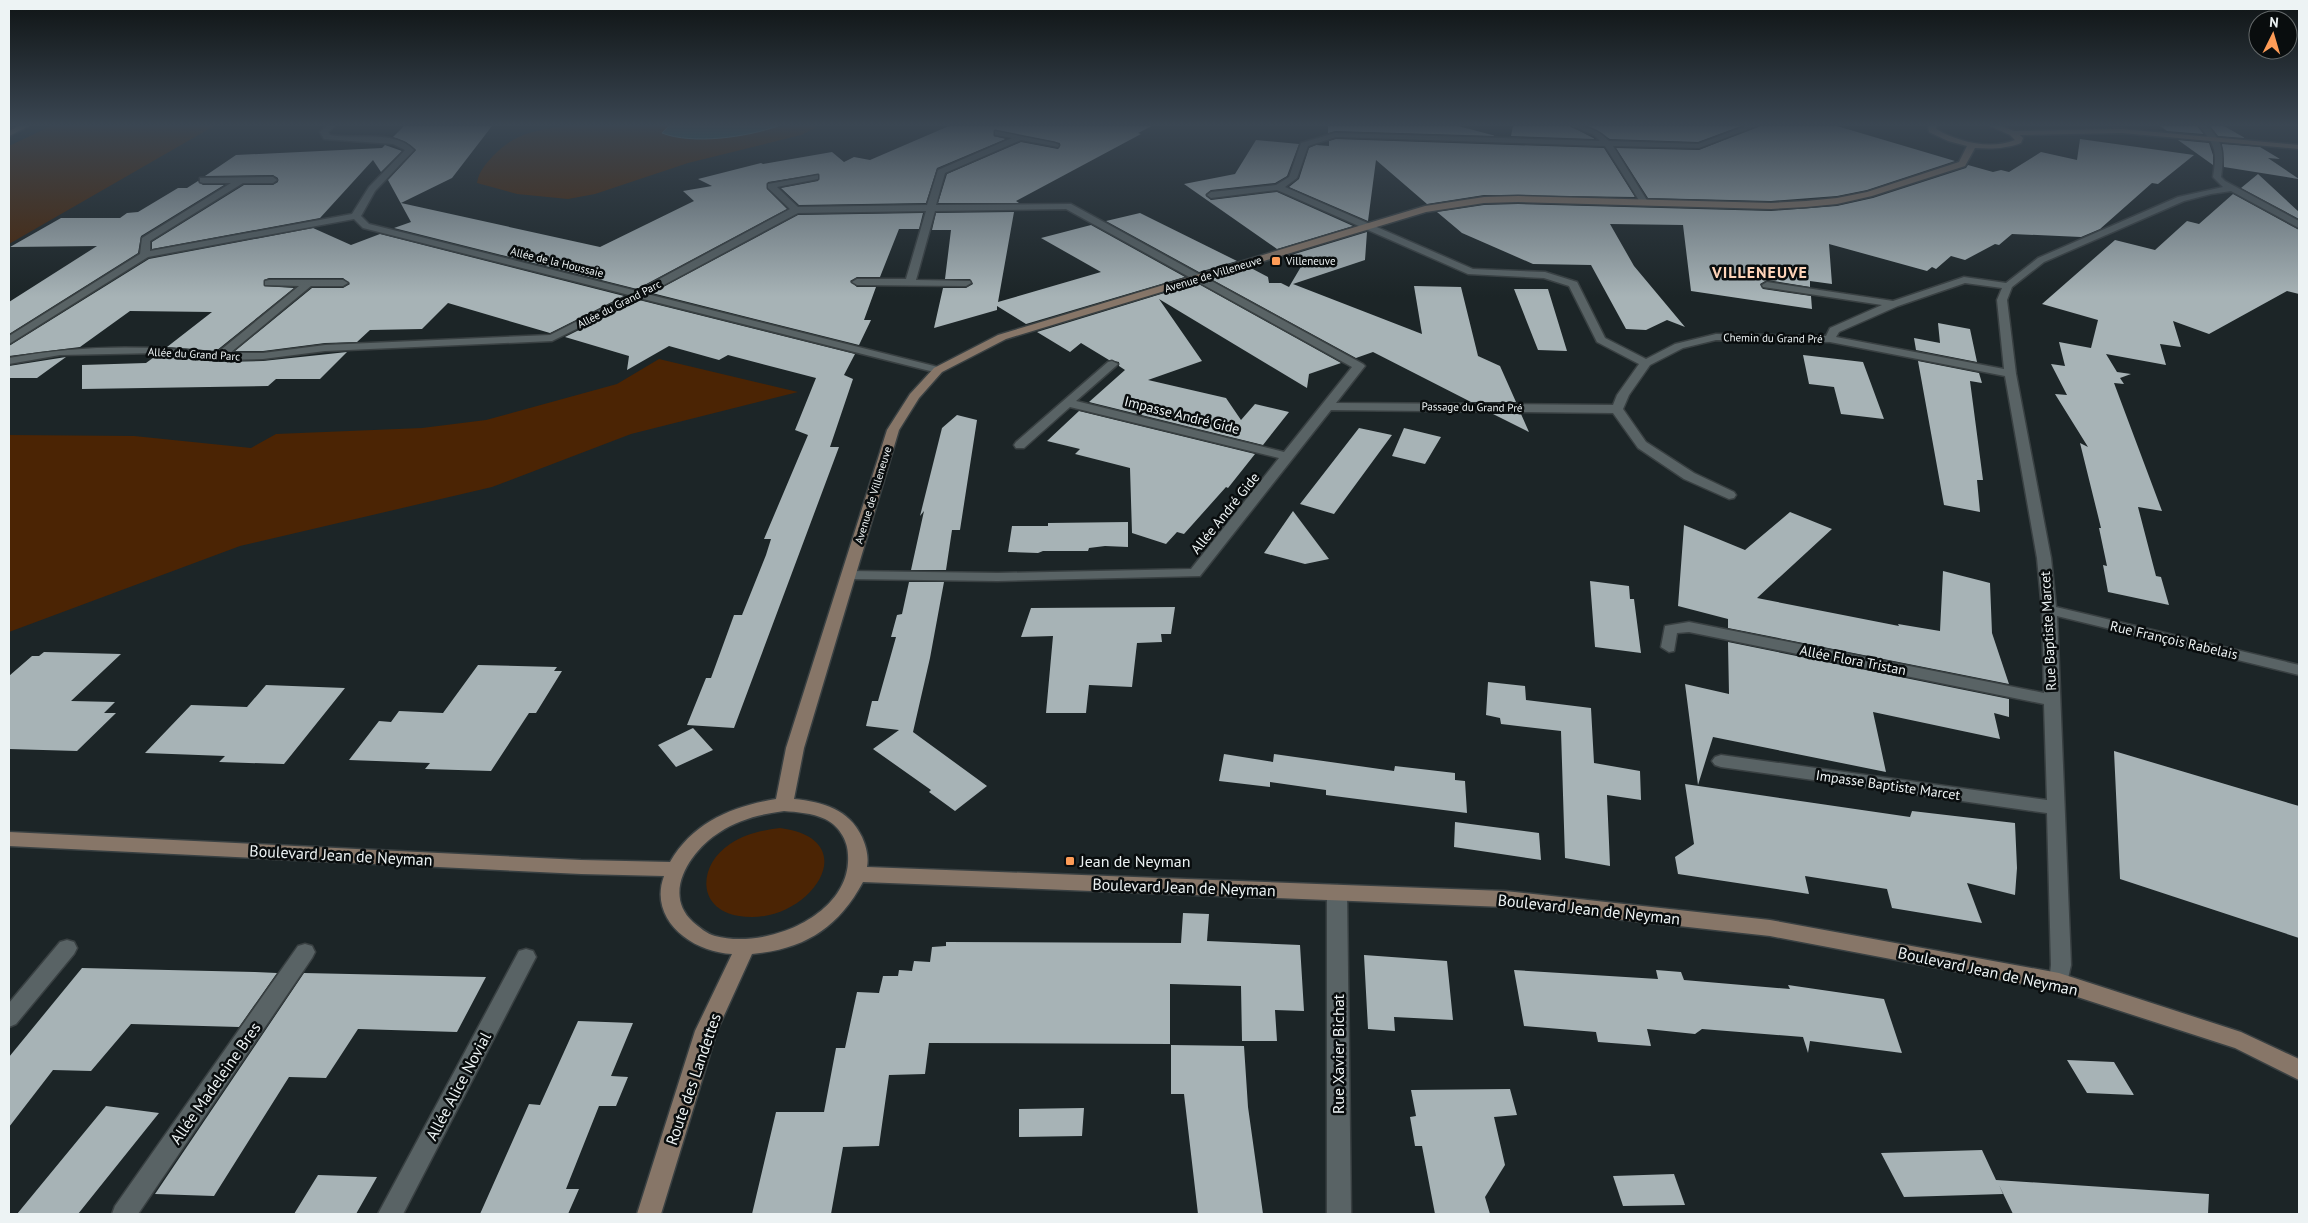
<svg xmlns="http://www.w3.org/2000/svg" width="2308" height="1223" font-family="'PT Sans',sans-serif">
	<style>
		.green { fill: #4b2404 }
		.water { fill: #25656f; stroke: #619097 }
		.building { fill: #a7b3b6 }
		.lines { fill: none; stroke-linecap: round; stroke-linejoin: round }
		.street-casing { stroke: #394042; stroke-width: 3 }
		.secondary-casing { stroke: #394042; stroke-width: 3 }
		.street { fill: #596365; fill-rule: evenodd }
		.secondary { fill: #877668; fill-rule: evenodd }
		.poi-dot { fill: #fe9c57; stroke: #090d0e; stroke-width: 2 }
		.labels { text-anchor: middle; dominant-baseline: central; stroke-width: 5; stroke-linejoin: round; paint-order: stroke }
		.far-poi-label { font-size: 11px; fill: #edf3f4; stroke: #090d0e; text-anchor: start }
		.far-street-label { font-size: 11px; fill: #edf3f4; stroke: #090d0e }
		.street-label { font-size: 14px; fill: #edf3f4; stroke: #090d0e }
		.far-district-label { font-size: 16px; font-weight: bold; letter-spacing: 1px; fill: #ffd4b9; stroke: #090d0e }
		.near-street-label { font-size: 16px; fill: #edf3f4; stroke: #090d0e }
		.near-poi-label { font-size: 16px; fill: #edf3f4; stroke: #090d0e; text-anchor: start }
	</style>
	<rect width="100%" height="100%" fill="#1c2527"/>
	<!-- green -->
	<path class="green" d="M51,126H214L9,244V146Z
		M564,126H669L663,133C706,151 750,126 794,126C802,126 811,125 817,127L801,135L688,163L595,194L568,199L517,194L477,183C479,171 485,165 493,156C515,133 534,131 564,126Z
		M659,359L798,392L631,434L492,487L240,546L9,632V435L134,436L251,448L276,434L422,428L486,420L617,384Z
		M780,828C870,840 806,928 739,916C696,909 698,865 730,844C745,834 762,830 780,828Z"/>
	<!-- water -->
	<path class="water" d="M669,126H778C747,137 693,145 662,133Z"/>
	<!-- building -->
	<path class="building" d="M404,126H492L452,178L401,203L600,247L694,201L683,191L712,186L698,179L761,163L763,164L832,152L844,162L854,157L870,160L949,126H1152L1138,133L1141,134L1016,201L1019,203H938L947,174L1021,142L1058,149L1060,143L994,130V136L1006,139L937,168L926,203L799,205L781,188L818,181L819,174L768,182L767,189L787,209L637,289L394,228L411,222L388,180L416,150L406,142L393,137Z
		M1328,126H1458L1496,136L1335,131L1328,133Z
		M1513,126H1570L1595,139L1511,136Z
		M1588,126H1741L1698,142L1610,139Z
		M1759,126H1837L1955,161L1867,190L1837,196L1771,201L1648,198L1616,148L1699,150Z
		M2160,126H2197L2204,134L2167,131Z
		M2210,126H2224L2245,138L2218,136Z
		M1336,139L1604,148L1635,197L1484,195L1427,204L1376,160L1368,221L1289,187L1299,179L1309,148L1316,145L1329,146V141Z
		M2080,139L2194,155L2158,184L2152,183L2100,229L2081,237L2012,234L1999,245L1995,244L1965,260L1951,256L1936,269L1932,267L1927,271L1829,244L1832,284L1810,281V287L1767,280L1760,284L1763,289L1811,296L1812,309L1691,291L1683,225L1610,224L1634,266L1685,327L1667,320L1646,330L1626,329L1591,265L1533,264L1462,233L1437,212L1484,205L1518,204L1771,211L1837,206L1873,198L1966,168L1968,165L1993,172L2001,170L2009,172L2041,152L2077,160Z
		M1256,140L1299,144L1287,176L1275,183L1211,190L1206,194V196L1211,200L1277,192L1353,226L1277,249L1184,184L1235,174Z
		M2178,140L2209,143L2213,155V165Z
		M2222,144L2260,147L2280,159L2268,158L2299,179L2224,167Z
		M385,145L402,151L381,172L373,160L320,218L152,249V242L244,185H273L278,182V178L273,175L205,176L236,155L382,148Z
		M2258,174L2299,212V219L2241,188Z
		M198,181L203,185H224L141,236L138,253L9,334V302L97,246L10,247L61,218H120L127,213L138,212L178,188H187Z
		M2233,194L2299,230V294L2287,291L2209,334L2173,321L2181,347L2160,344L2166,365L2106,354L2117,372L2131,374L2120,378L2124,384L2114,383L2162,511L2138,507L2156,576L2161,577L2169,605L2108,592L2103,565L2107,566L2099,528H2101L2080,443L2088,447L2055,394L2067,395L2051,364L2065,366L2059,342L2091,348L2098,320L2042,304L2115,240L2155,250L2187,221L2199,224Z
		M1014,212L998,302L1101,272L1041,238L1091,225L1185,277L1026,324L997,306V310L934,328L943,288H966L973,284L970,279H945L951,230H932L936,213Z
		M923,213L919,229H899L880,277H857L850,281L857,287H876L864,320H871L859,345L652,293L798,215Z
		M1140,213L1237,261L1199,272L1106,221Z
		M313,228L351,245L380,234L624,296L550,333L448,303L422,329L370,330L357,342L325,343L263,351H235L312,288H343L350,284L343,278H269L264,280V286L294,288L216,351L167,347L212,312L130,311L80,347L9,356V346L149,259Z
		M1367,232L1365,260L1293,284L1422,334L1414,286L1461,287L1478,356L1500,366L1516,402H1471L1373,352L1356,358L1211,279L1249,267L1268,277L1269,283H1281L1289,287L1302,265L1288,256Z
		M1197,283L1341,363L1309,374L1307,388L1159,299L1202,361L1148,380L1226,398L1241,420L1255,404L1289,412L1263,445L1089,402L1125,370L1119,366V362L1109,360L1081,343L1070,352L1037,332Z
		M1514,289H1548L1567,351L1538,350Z
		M639,300L855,354L844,375L853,379L830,447H839L734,728L687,725L706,678H711L734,615H742L766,555L771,539H764L808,435L795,430L816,378L728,355L719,360L669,346L627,370L629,356L565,337Z
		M1938,323L1970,329L1977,362L1916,350L1914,338L1940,343Z
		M347,352L320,379H276L268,386L82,389V365L146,363L157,355L219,362L263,361Z
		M1803,355L1863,362L1884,419L1841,414L1834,387L1809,384Z
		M66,357L37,378H9V366Z
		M1918,361L1979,373L1982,383L1970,381L1983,480H1977L1980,512L1944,505Z
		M1079,411L1255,454L1228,488L1226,487L1184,534L1177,532L1166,544L1132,533L1130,468L1075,454L1080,449L1047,441Z
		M1493,414H1521L1529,432Z
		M957,415L977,420L960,530H952L946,570H911L924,511L920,516L942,428Z
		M1359,428L1392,435L1334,514L1300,504Z
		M1404,428L1441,437L1425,464L1392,456Z
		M1293,511L1329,559L1305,564L1264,553Z
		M1790,512L1832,529L1757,598L1899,626L1898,624L1940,631L1943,571L1990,583L1992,633L2009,684L1728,628V619L1678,606L1684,525L1745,550Z
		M1128,522V547L1105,546L1089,548L1088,551H1043L1038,553L1008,552L1012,526H1048V523Z
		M1590,581L1629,586L1630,599H1634L1641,653L1595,647Z
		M909,582H944L930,658L913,732L987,786L955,811L929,792L931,790L873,749L899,730L866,726L872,701H878L896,637H891L897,615L902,614Z
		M1175,607L1171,634H1161L1162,642L1137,643L1132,687L1089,685L1086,713H1046L1053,636L1021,637L1031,608Z
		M1728,642L2009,699V717L1994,713L2000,739L1873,712L1886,772L1713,737L1698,785L1685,684L1729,694Z
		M44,652L121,654L71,701L115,702L104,713H116L77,751L9,749V676L32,656H39Z
		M478,665L557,667L554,671H562L536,713H529L491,771L425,769L430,763L349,760L379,721L391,722L399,711L443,713Z
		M1488,682L1525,686L1526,700L1591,708L1594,763L1640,771L1641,800L1607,795L1610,866L1565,858L1561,731L1501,724L1500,718L1486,715Z
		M266,685L345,688L284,764L219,762L225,756L145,753L191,705L247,707Z
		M693,728L713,750L676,767L658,745Z
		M2114,751L2299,806V938L2120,879Z
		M1224,754L1273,762L1274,754L1394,771L1395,766L1455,773V780L1465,781L1467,813L1326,795V790L1270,782V787L1219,781Z
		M1685,784L1910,817L1912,811L2015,823L2017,868L2015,895L1967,883L1982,923L1892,908L1887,889L1805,876L1809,894L1678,874L1675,857L1694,844Z
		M1455,822L1539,833L1541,860L1454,847Z
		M1183,913L1209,914L1207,941L1300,945L1304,1011L1275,1010L1277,1041H1242L1241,986L1170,984V1044L929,1043L925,1074L889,1075L879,1146L843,1147L831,1214H752L776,1112H824L836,1048H845L857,992L879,993L883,976H898L899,970L912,971L914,961L930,962L932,947L946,946V942L1181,943Z
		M1364,955L1447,961L1453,1020L1394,1017L1395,1031L1368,1029Z
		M82,968L255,972L277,973L239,1027L131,1024L91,1071L53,1070L9,1127V1057Z
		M1514,970L1658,979L1656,970L1681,972L1684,980L1790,989L1788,985L1884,999L1902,1053L1810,1041L1808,1053L1803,1037L1702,1029L1695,1034L1647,1029L1651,1046L1598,1042L1596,1032L1524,1026Z
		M304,973L486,977L457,1032L358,1029L326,1078L289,1077L214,1196L155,1194Z
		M578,1021L633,1023L611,1076L628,1077L616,1106H599L566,1189H579L568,1214H480L529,1104L540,1105Z
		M1171,1045L1244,1046L1248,1107L1263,1214H1198L1184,1094H1171Z
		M2067,1060L2114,1062L2134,1095L2087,1093Z
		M1510,1089L1517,1115L1494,1117L1505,1165L1485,1197L1490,1214H1435L1422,1146H1415L1410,1117L1416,1116L1411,1090Z
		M106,1106L159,1113L78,1214H17Z
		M1084,1108L1082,1136L1019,1137V1109Z
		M1982,1150L1996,1180L2209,1194L2208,1214H2013L1999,1185L2003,1194L1904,1197L1881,1153Z
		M1674,1174L1685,1205L1623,1206L1613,1176Z
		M318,1175L377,1177L356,1214H294Z"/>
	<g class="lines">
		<!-- street casing -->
		<g class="street-casing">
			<path id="street" d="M326,126H335L328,132L330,135C356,140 394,129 414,150L375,191L361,216L369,224L637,291L790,209L768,188V184L818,175V179L777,187L798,207L927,205L938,170L1012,138L995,135V131L1055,143L1059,145L1058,147L1021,140L945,173L936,205L1071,204L1363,364L1365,366L1336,403L1613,405L1617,395L1639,364L1597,342L1569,286L1544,278L1468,274L1277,190L1211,198L1207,195L1211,192L1276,185L1289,177L1301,143L1335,133L1600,141L1594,135L1572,126C1588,126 1598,130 1609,141L1698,144L1746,126H1757L1699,148L1613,146L1648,202L1644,205L1640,202L1605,146L1336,137L1308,146L1297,178L1285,187L1473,269L1545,272L1577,282L1605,338L1646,359L1675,344L1716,334L1826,336L1830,328L1882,305L1763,287L1762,285L1767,282L1893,301L1964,277L2006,283L2038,258L2178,197L2223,187L2213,177C2217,151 2216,146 2199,126H2207C2224,141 2224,155 2221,177L2225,181L2299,221V228L2231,191L2211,194L2184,201L2044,262L2012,287L2007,300L2016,374L2051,558L2056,607L2299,665V675L2057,616L2071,965L2066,988L2059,991L2052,988L2049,982L2051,965L2047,813L1721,767L1715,765L1712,761L1715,757L1721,755L2047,800L2044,704L1689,632L1677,633L1674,651L1669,652L1661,647L1665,626L1689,622L2044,693L2042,610L2037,558L2005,376L1830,342L1716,340L1683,348L1650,365L1629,395L1623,409L1646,442L1694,473L1734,492L1736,495L1734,498L1729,499L1684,479L1638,448L1613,413L1331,410L1200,576L998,581L849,579L842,575L849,571L998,573L1191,569L1279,458L1070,407L1024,448H1016L1014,445L1016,442L1108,362L1112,361L1118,364L1116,366L1076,401L1284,452L1352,367L1066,209L935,211L916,280L970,281L971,283L966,286L857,285L852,282L857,279H906L926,211L798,213L647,294L942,368V372L938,373L639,298L552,341L325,351L263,359L219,360L158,353L60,355L9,364V358C81,345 144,345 217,353L299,286L265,285V281L269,280H343L348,283L343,286H311L230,353H263L325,345L550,335L629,295L363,228L354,219L148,257L9,344V336L140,254L142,238L231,183H203L200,182V178L273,177L277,180L273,183H243L150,241V251L352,214L369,187L405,150L393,144L324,139L320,132ZM1965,283L2002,288L1997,300L2004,369L1836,337L1839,332L1898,306Z
				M1337,885L1344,888L1347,893L1351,1214H1327V893L1330,888Z
				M67,940L74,942L77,948L74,954L16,1024L9,1027V1003L60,942Z
				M305,944L312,946L315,952L312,958L138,1214H112L115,1206L298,946Z
				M526,949L533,951L536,957L403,1214H378L519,951Z"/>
		</g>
		<!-- secondary casing -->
		<g class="secondary-casing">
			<path id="secondary" d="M19,126H29L9,136V131Z
				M1928,126H1936V129C1958,142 1990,150 2015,140L2010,135L1990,126H2001L2014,131L2122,129L2299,145V149L2122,133L2020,135L2023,138L2021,143C2005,149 1991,149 1975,148L1965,166L1872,196L1837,204L1806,207L1771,209L1518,202L1484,203L1426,212L1006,339L942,372L919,398L899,430L804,748L794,799C823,802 849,809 862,837C866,846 869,857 867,867L1505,891L1770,920L2059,973L2241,1032L2299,1059V1080L2235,1048L2059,991L1770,936L1505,907L863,882C838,928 805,949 752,954L717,1031L661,1214H637L695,1031L732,954C692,952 648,920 664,876L581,874L9,846V832L581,860L670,862C693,822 733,806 776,799L786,748L887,430L910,394L934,368L998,335L1425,206L1484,197L1518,196L1771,203L1806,201L1837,198L1867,192L1959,162L1967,146L1948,141L1929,132ZM784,811C797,812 812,813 825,819C838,825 848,840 848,855C852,915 766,950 715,936C707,934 699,927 693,922C661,893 692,849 720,832C739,819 762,814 784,811Z"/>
		</g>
		<!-- street -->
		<use href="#street" class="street"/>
		<!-- secondary -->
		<use href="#secondary" class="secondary"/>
	</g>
	<!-- sky -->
	<linearGradient id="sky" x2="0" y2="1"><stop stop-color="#0f1415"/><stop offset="0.42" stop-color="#3a4652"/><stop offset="1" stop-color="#3a4652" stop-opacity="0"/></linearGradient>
	<rect width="2308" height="297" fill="url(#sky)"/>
	<!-- markers -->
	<g class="poi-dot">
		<rect x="1271" y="256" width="10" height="10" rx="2.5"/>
		<rect x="1065" y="856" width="10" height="10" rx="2.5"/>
	</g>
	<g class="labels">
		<!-- far-poi labels -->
		<g class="far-poi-label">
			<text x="1286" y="261">Villeneuve</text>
		</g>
		<!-- far-street labels -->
		<g class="far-street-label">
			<text transform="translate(557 262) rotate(14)">Allée de la Houssaie</text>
			<text transform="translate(1213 274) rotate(-17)">Avenue de Villeneuve</text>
			<text transform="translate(619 304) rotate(-27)">Allée du Grand Parc</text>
			<text transform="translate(1773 338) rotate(1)">Chemin du Grand Pré</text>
			<text transform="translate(194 354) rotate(3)">Allée du Grand Parc</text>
			<text transform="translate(1472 407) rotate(1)">Passage du Grand Pré</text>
			<text transform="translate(873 495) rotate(-73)">Avenue de Villeneuve</text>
		</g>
		<!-- street labels -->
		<g class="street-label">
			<text transform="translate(1182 415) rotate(14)">Impasse André Gide</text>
			<text transform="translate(1225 513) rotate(-51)">Allée André Gide</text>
			<text transform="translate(2048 631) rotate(-93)">Rue Baptiste Marcet</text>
			<text transform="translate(2174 640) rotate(13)">Rue François Rabelais</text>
			<text transform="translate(1853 660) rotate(11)">Allée Flora Tristan</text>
			<text transform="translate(1888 785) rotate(8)">Impasse Baptiste Marcet</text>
		</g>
		<!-- far-district labels -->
		<g class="far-district-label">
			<text x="1760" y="272">VILLENEUVE</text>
		</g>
		<!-- near-street labels -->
		<g class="near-street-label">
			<text transform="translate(341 855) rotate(3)">Boulevard Jean de Neyman</text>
			<text transform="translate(1184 887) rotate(2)">Boulevard Jean de Neyman</text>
			<text transform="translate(1589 909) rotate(6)">Boulevard Jean de Neyman</text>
			<text transform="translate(1988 971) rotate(12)">Boulevard Jean de Neyman</text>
			<text transform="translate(1338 1054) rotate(-90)">Rue Xavier Bichat</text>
			<text transform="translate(693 1079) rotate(-71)">Route des Landettes</text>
			<text transform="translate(215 1083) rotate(-55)">Allée Madeleine Bres</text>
			<text transform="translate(458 1086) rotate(-62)">Allée Alice Novial</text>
		</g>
		<!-- near-poi labels -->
		<g class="near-poi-label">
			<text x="1080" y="861">Jean de Neyman</text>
		</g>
	</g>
	<!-- border -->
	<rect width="2308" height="1223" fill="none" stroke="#edf3f4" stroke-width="20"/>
	<!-- north arrow -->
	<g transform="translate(2273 35) rotate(5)"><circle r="24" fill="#090d0e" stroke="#64696a"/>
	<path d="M0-4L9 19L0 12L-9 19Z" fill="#fe9c57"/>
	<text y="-8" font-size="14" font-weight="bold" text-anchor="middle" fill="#edf3f4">N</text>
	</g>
</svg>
